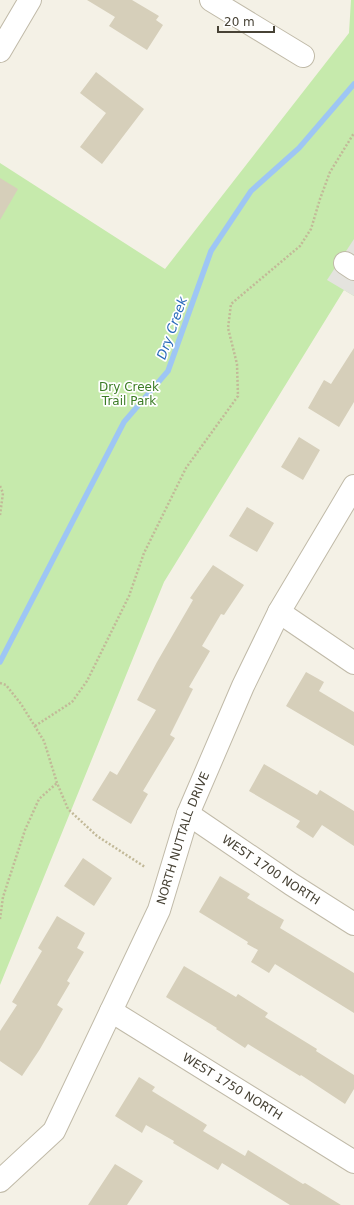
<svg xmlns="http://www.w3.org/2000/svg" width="354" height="1205" font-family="'DejaVu Sans',sans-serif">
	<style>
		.green { fill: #c6eaac }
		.parking { fill: #e4e3de }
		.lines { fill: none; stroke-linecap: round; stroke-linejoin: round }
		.stream { stroke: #9ec6f4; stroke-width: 5.5 }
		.building { fill: #d6cfba }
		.minor-casing { stroke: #c0baa8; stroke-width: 24 }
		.path { stroke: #c2b998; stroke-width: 2.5; stroke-dasharray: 2 2; stroke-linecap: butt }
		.minor { stroke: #fff; stroke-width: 22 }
		.labels { text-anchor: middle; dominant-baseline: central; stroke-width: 3.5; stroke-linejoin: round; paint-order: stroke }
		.park-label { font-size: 12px; fill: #3b7c25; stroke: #fff }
		.street-label { font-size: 12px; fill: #474235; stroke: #fff }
		.water-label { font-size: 13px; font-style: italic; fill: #2869b9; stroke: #fff }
	</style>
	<rect width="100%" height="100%" fill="#f4f1e6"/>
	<!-- green -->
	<path class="green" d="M351,0H354V296L344,290L164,582L0,985V163L165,269L349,33Z"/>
	<!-- parking -->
	<path class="parking" d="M354,239V296L327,280Z"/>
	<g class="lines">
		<!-- stream -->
		<path class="stream" d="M0,662L124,422L168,371L211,251L251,191L299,148L354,84"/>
	</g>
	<!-- building -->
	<path class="building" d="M87,0H132L159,16L156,20L163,25L147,50L109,26L115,17Z
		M96,72L144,109L102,164L80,147L106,113L80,93Z
		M0,178L18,189L0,220Z
		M354,348V402L339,427L308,408L324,380L331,384Z
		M299,437L320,450L303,480L281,467Z
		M247,507L274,523L257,552L229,536Z
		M213,565L244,585L224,615L221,614L202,646L210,651L189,687L193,689L170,735L175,738L143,791L148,794L131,824L92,800L110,771L117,775L156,710L137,700L157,662L193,600L190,598Z
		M306,672L324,682L319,691L354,712V746L286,706Z
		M264,764L317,795L320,790L354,811V846L322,825L313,838L296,827L300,821L249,791Z
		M83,858L112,878L94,906L64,886Z
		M220,876L250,894L247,898L284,920L280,928L354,973V1013L275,964L269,973L251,962L258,950L247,944L248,942L199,912Z
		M57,916L85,933L77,948L84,952L67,981L70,983L57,1005L63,1009L40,1049L22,1076L0,1061V1031L17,1005L12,1002L42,951L38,948Z
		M184,966L236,997L238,994L268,1013L265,1017L317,1049L316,1051L354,1075V1089L345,1104L301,1075L300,1076L248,1044L245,1048L216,1029L217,1028L166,997Z
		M139,1077L155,1087L152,1091L207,1125L203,1131L245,1156L248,1150L303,1184L305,1183L341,1205H290L222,1163L218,1170L173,1143L174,1141L146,1125L142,1133L115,1116Z
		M115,1164L143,1181L127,1205H88Z"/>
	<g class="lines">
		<!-- minor casing -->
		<g class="minor-casing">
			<g id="minor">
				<path d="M211,0L303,56"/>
				<path d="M0,51L30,0"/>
				<path d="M345,263L354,269"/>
				<path d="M279,612L354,663"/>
				<path id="s1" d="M188,814L291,884L354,924"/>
				<path id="s2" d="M111,1011L354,1162"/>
				<path id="s3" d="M0,1181L54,1131L159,910L188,814L243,686L279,612L354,486"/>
			</g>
		</g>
		<!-- path -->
		<path class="path" d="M0,486L3,493L0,515
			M0,683L6,685L21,704L44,741L57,783L68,809L97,836L145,867
			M35,726L72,702L87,681L129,596L144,553L186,468L238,396L237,364L228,328L231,304L300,246L311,229L320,199L330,172L354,133
			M0,919L3,897L25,830L39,799L57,783"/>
		<!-- minor -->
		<use href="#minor" class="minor"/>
	</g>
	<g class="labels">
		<!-- park labels -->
		<g class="park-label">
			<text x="129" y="387">Dry Creek<tspan x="129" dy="14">Trail Park</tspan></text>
		</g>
		<!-- street labels -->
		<g class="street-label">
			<text stroke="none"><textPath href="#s3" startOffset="394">NORTH NUTTALL DRIVE</textPath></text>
			<text stroke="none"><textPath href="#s1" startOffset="100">WEST 1700 NORTH</textPath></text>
			<text stroke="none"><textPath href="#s2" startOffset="143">WEST 1750 NORTH</textPath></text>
		</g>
		<!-- water labels -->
		<g class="water-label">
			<text transform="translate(172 328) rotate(-70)">Dry Creek</text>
		</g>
	</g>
	<!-- scale -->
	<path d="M218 26v6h56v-6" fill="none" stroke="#474235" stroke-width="2"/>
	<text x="224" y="26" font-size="12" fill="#474235" stroke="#ffffff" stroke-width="3" paint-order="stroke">20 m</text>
</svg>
